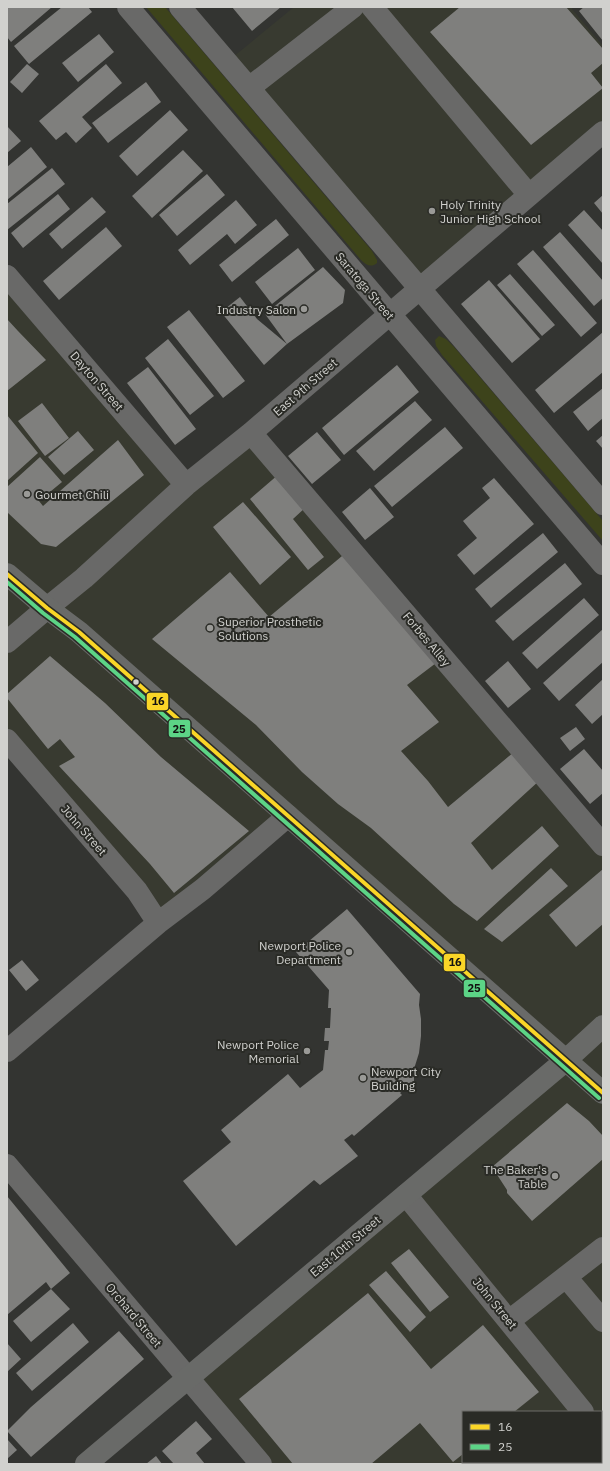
<svg xmlns="http://www.w3.org/2000/svg" width="610" height="1471" font-family="'IBM Plex Sans',sans-serif">
	<style>
		.built { fill: #383a30; fill-rule: evenodd }
		.green { fill: #3d431b }
		.building { fill: #7f7f7d }
		.lines { fill: none; stroke-linecap: round; stroke-linejoin: round }
		.minor { stroke: #696968; stroke-width: 22 }
		.major { stroke: #696a68; stroke-width: 22 }
		.bus-1-casing { stroke: #2a2b26; stroke-width: 7 }
		.bus-2-casing { stroke: #2a2b26; stroke-width: 7 }
		.bus-1 { stroke: #fad527; stroke-width: 4 }
		.bus-2 { stroke: #5cd486; stroke-width: 4 }
		.poi-dot { fill: #9a9a97; stroke: #2a2b26; stroke-width: 1.5 }
		.bus-dot { fill: #d1d1ce; stroke: #2a2b26; stroke-width: 1.5 }
		.labels { text-anchor: middle; dominant-baseline: central; stroke-width: 4; stroke-linejoin: round; paint-order: stroke }
		.poi-label { font-size: 12px; fill: #d1d1ce; stroke: #2a2b26; text-anchor: start }
		.street-label { font-size: 12px; fill: #d1d1ce; stroke: #2a2b26 }
		.line-badge { stroke: #2a2b26; stroke-width: 1.5 }
		.pale-badge-label { font-size: 11px; text-anchor: middle; font-weight: bold; fill: #111 }
	</style>
	<rect width="100%" height="100%" fill="#333431"/>
	<!-- built -->
	<path class="built" d="M294,7H573L572,9L603,46V132L420,289L227,62Z
		M7,276L186,485L251,433L603,845V1464H261L187,1378L565,1061L288,816L158,923L7,740ZM463,1412H601V1462H463Z"/>
	<!-- green -->
	<path class="green" d="M146,7H165L372,251L377,260V263C371,268 366,265 361,260Z
		M439,336L446,339L454,347L603,521V541L442,355L436,346L435,340Z"/>
	<!-- building -->
	<path class="building" d="M7,7H52L11,42L7,37Z
		M62,7H88L92,12L29,64L14,46Z
		M232,7H281L252,31Z
		M460,7H566L603,49V63L591,73L603,88L531,145L430,32Z
		M584,7L603,8V41L579,11Z
		M99,34L114,52L78,82L62,63Z
		M27,64L39,74L22,93L10,82Z
		M106,64L122,83L82,117L92,128L76,143L66,132L56,140L39,121Z
		M146,82L161,102L108,143L92,123Z
		M170,110L188,130L137,176L119,156Z
		M7,126L21,141L7,153Z
		M31,147L47,167L7,200V167Z
		M183,150L203,171L152,218L132,196Z
		M52,168L65,184L7,230V204Z
		M207,174L225,195L177,236L159,215Z
		M58,194L70,209L23,248L11,233Z
		M603,195V214L594,203Z
		M92,197L106,212L62,249L49,234Z
		M236,200L257,225L235,244L227,234L190,265L178,250Z
		M584,210L603,231V264L568,225Z
		M276,219L289,235L232,282L219,265Z
		M106,227L122,246L59,300L43,281Z
		M560,232L603,281V298L594,306L543,247Z
		M298,248L315,270L272,304L255,282Z
		M533,250L597,323L581,337L517,264Z
		M323,267L345,290L343,303L287,344L264,365L221,312L240,297L257,319L287,344L265,314Z
		M510,274L555,325L542,336L497,285Z
		M489,280L540,339L512,363L461,304Z
		M189,310L245,381L223,398L167,327Z
		M7,319L18,331L46,360L7,391Z
		M603,332V372L554,413L535,390Z
		M168,339L214,396L190,415L145,358Z
		M397,365L419,392L344,455L322,428Z
		M148,367L196,429L175,445L127,383Z
		M603,388V418L588,431L573,412Z
		M415,401L432,420L374,471L356,451Z
		M42,403L69,438L45,456L18,421Z
		M7,415L38,453L7,481Z
		M445,427L463,448L392,507L374,486Z
		M78,431L94,450L64,475L48,457Z
		M317,432L341,460L312,484L288,456Z
		M603,435V449L596,441Z
		M118,440L144,475L56,547L41,544L7,512V487L40,457L62,482L39,501L43,506Z
		M279,474L306,507L293,519L324,557L308,570L250,499Z
		M494,478L534,524L474,575L457,555L477,538L463,521L490,498L482,488Z
		M370,488L394,517L365,540L342,512Z
		M243,502L291,557L260,585L213,527Z
		M543,533L558,552L491,608L475,589Z
		M348,551L440,660L407,685L439,722L401,751L428,781L448,807L514,752L540,780L471,843L492,870L542,826L559,846L477,921L454,904L371,828L338,804L302,772L256,725L152,639L230,572L269,617Z
		M565,563L582,584L513,641L495,621Z
		M584,598L599,615L537,669L522,653Z
		M603,629V662L559,701L543,683Z
		M50,656L105,703L161,757L249,831L174,893L150,864L59,766L75,757L60,739L48,749L7,698V694Z
		M508,661L531,689L508,708L485,681Z
		M603,679V714L592,724L575,705Z
		M576,727L585,739L570,751L560,738Z
		M584,749L603,771V793L590,804L560,769Z
		M551,868L568,886L502,942L484,929Z
		M603,869V924L576,947L549,915Z
		M347,909L420,994L419,1005L421,1019V1036L419,1053L414,1069V1082L400,1093L402,1095L354,1136L352,1134L344,1140L358,1156L320,1185L314,1180L236,1246L183,1181L231,1142L221,1130L288,1074L300,1088L323,1070L325,1050H328L329,1041H324L325,1028H330L331,1008H328L329,990L296,952Z
		M22,960L39,980L26,991L9,970Z
		M567,1103L589,1121L603,1136V1159L532,1221L507,1193V1190L492,1167Z
		M7,1196L70,1273L51,1289L46,1282L7,1315Z
		M409,1249L449,1297L430,1312L391,1263Z
		M386,1271L426,1317L410,1332L369,1285Z
		M51,1289L70,1309L31,1342L13,1321Z
		M368,1293L431,1369L483,1325L539,1392L514,1412H463V1454L453,1462L420,1423L371,1464H293L239,1399Z
		M73,1323L89,1342L32,1391L16,1373Z
		M119,1331L144,1359L31,1457L7,1431L31,1407Z
		M7,1343L21,1359L7,1372Z
		M196,1421L212,1439L196,1453L205,1464H174L162,1451Z
		M7,1439L17,1450L7,1459Z
		M156,1456L162,1464H146Z"/>
	<g class="lines">
		<!-- minor -->
		<path class="minor" d="M128,7L603,564
			M180,7L603,504
			M372,7L529,195
			M249,88L353,7
			M7,276L186,485
			M251,433L603,845
			M7,642L47,608L84,578L186,485L251,433L603,132
			M7,740L137,891L158,923
			M7,1051L158,923L203,889L288,816
			M7,1165L261,1464
			M406,1195L583,1412
			M566,1277L603,1321
			M509,1321L603,1248
			M601,1434L603,1436"/>
		<!-- major -->
		<path class="major" d="M7,574L47,608L79,632L603,1093
			M86,1464L565,1061L603,1026"/>
		<!-- bus-1 casing -->
		<g class="bus-1-casing">
			<path id="bus-1" d="M7,574L47,608L79,632L603,1093"/>
		</g>
		<!-- bus-2 casing -->
		<g class="bus-2-casing">
			<path id="bus-2" d="M7,582L43,613L75,637L599,1098"/>
		</g>
		<!-- bus-1 -->
		<use href="#bus-1" class="bus-1"/>
		<!-- bus-2 -->
		<use href="#bus-2" class="bus-2"/>
	</g>
	<!-- markers -->
	<g class="poi-dot">
		<circle cx="432" cy="211" r="4"/>
		<circle cx="304" cy="309" r="4"/>
		<circle cx="27" cy="494" r="4"/>
		<circle cx="210" cy="628" r="4"/>
		<circle cx="349" cy="952" r="4"/>
		<circle cx="307" cy="1051" r="4"/>
		<circle cx="363" cy="1078" r="4"/>
		<circle cx="555" cy="1176" r="4"/>
	</g>
	<circle class="bus-dot" cx="136" cy="682" r="3.5"/>
	<g class="labels">
		<!-- poi labels -->
		<g class="poi-label">
			<text x="440" y="204">Holy Trinity<tspan x="440" dy="14">Junior High School</tspan></text>
			<text x="296" y="309" text-anchor="end">Industry Salon</text>
			<text x="35" y="494">Gourmet Chili</text>
			<text x="218" y="621">Superior Prosthetic<tspan x="218" dy="14">Solutions</tspan></text>
			<text x="341" y="945" text-anchor="end">Newport Police<tspan x="341" dy="14">Department</tspan></text>
			<text x="299" y="1044" text-anchor="end">Newport Police<tspan x="299" dy="14">Memorial</tspan></text>
			<text x="371" y="1071">Newport City<tspan x="371" dy="14">Building</tspan></text>
			<text x="547" y="1169" text-anchor="end">The Baker's<tspan x="547" dy="14">Table</tspan></text>
		</g>
		<!-- street labels -->
		<g class="street-label">
			<text transform="translate(365 286) rotate(50)">Saratoga Street</text>
			<text transform="translate(97 381) rotate(49)">Dayton Street</text>
			<text transform="translate(305 387) rotate(-41)">East 9th Street</text>
			<text transform="translate(427 639) rotate(50)">Forbes Alley</text>
			<text transform="translate(84 830) rotate(49)">John Street</text>
			<text transform="translate(345 1246) rotate(-40)">East 10th Street</text>
			<text transform="translate(495 1303) rotate(51)">John Street</text>
			<text transform="translate(134 1315) rotate(50)">Orchard Street</text>
		</g>
	</g>
	<g class="line-badge">
		<rect x="146" y="692" width="23" height="19" rx="4" fill="#fad527"/>
		<rect x="168" y="719" width="23" height="19" rx="4" fill="#5cd486"/>
		<rect x="443" y="953" width="23" height="19" rx="4" fill="#fad527"/>
		<rect x="463" y="979" width="23" height="19" rx="4" fill="#5cd486"/>
	</g>
	<g class="pale-badge-label">
		<text x="158" y="705">16</text>
		<text x="179" y="733">25</text>
		<text x="455" y="966">16</text>
		<text x="474" y="992">25</text>
	</g>
	<!-- border -->
	<rect width="610" height="1471" fill="none" stroke="#d1d1ce" stroke-width="16"/>
	<!-- legend -->
	<rect x="462" y="1411" width="140" height="52" fill="#2a2b26" stroke="#6d6d69"/>
	<rect x="470" y="1424" width="20" height="6" fill="#fad527" stroke="#6d6d69"/>
	<text x="498" y="1431" font-size="12" fill="#d1d1ce">16</text>
	<rect x="470" y="1444" width="20" height="6" fill="#5cd486" stroke="#6d6d69"/>
	<text x="498" y="1451" font-size="12" fill="#d1d1ce">25</text>
</svg>
